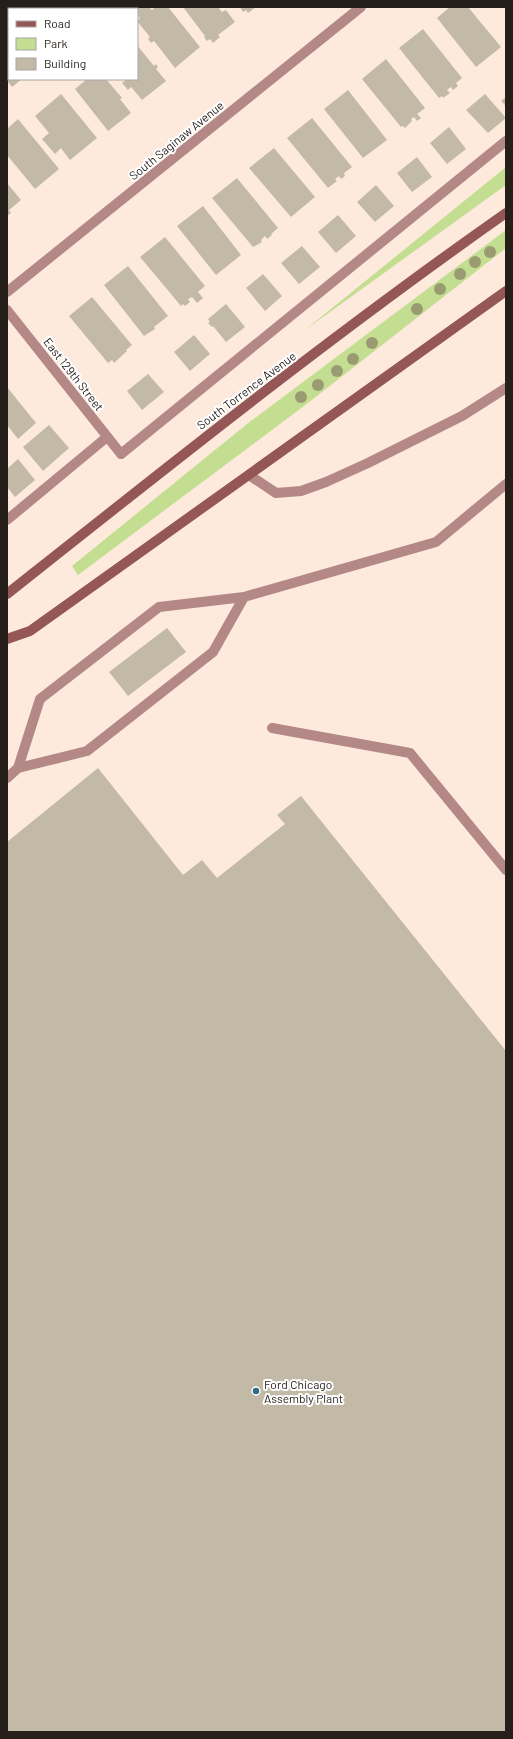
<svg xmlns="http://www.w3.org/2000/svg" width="513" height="1739" font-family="Barlow,sans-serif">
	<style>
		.green { fill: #c3de90 }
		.building { fill: #c2baa7 }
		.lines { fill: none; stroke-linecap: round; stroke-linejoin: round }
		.service { stroke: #b48887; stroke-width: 10 }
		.minor { stroke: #b48887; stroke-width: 10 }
		.secondary { stroke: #955656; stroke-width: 10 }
		.tree { fill: #9a9b72 }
		.poi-dot { fill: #316c84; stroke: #fff; stroke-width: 1.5 }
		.labels { text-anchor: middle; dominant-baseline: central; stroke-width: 4; stroke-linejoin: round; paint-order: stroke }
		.street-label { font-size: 12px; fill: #251e19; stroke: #fff }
		.poi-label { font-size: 12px; fill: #251e19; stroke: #fff; text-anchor: start }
	</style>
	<rect width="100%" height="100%" fill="#feeadd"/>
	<!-- green -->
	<path class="green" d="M506,167V185L305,330Z
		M506,230V248L308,403L78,575L72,566L247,424Z"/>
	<!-- building -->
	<path class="building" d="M73,7H101L102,9H70Z
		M137,7H149L152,10L155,7H168L200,47L175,68L154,41L151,43L148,39L150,37L137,21L140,18L137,14V9H134Z
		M183,7H218L222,12L226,10L235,22L218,35L220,37L213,43L210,39L207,41L204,37L205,36Z
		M240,7H256L248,13L246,10L243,12Z
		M450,7H468L501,47L476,67L437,18Z
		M423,29L462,78L456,83L458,86L453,90L451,87L447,90L450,93L443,98L442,96L439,98L399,48Z
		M137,45L154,66L156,64L158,67L156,69L166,81L142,100L131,87L128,90L122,83L127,79H137Z
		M386,59L425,108L417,114L421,118L417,121L414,117L411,119L412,121L405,128L403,126L401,127L362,79Z
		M9,61V79H22L12,87L7,81V62Z
		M87,79H106L122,98L120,99L131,113L108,131L75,89Z
		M348,90L387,140L363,158L324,109Z
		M61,94L97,138L70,160L61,148L55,154L42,139L49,133L35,116Z
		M485,94L506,118L488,133L466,110Z
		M506,97V106L501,101Z
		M312,118L352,167L344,173L345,176L341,179L339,176L335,179L337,181L328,188L287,138Z
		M18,119L59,169L35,189L7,155V129Z
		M449,127L466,149L447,164L430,143Z
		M274,148L315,197L291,217L249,168Z
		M417,157L432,177L412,192L397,173Z
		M237,178L278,228L271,234L272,235L267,239L265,236L261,240L262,242L253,247L212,198Z
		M7,183L21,200L9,210L11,213L7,216Z
		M376,185L394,206L375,222L357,202Z
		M203,206L241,255L216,275L177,226Z
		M338,215L356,236L336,253L318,232Z
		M165,237L205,286L198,292L203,298L197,303L192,297L188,299L190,302L185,306L183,304L181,306L140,257Z
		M302,246L320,267L299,284L281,263Z
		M128,266L168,316L154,327L155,329L144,336L104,285Z
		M263,274L282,296L265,311L246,288Z
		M92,297L132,345L126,350L127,351L114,363L112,360L108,363L69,316Z
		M226,304L245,327L226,342L213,326L212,327L208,323L210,322L208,319Z
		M194,335L210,354L190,371L174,352Z
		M148,374L164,392L142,410L127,391Z
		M7,387L36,423L18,439L7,425Z
		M49,425L69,448L43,471L23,447Z
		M18,459L35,480L15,497L7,487V467L8,468Z
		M167,628L186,652L128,696L109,672Z
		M98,768L183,875L202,860L217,878L285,824L277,815L301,796L506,1051V1732H7V842Z"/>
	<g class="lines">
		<!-- service -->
		<path class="service" d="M48,9L50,7
			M7,42L9,40
			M121,454L506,141
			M249,475L276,493L301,491L326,482L368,463L462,416L506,388
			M7,520L107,437
			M244,597L436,542L506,484
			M272,728L410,753L506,870
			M7,778L18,768L40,699L159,607L244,597L213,652L87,751L18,768"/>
		<!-- minor -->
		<path class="minor" d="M7,292L361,7
			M7,310L121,454"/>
		<!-- secondary -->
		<path class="secondary" d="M7,594C171,464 335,333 506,213
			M7,639L30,631L506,291"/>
	</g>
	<!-- trees -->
	<g class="tree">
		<circle cx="490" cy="252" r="6"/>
		<circle cx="475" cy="262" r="6"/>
		<circle cx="460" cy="274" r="6"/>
		<circle cx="440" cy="289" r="6"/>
		<circle cx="417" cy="309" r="6"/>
		<circle cx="372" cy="343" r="6"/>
		<circle cx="353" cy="359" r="6"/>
		<circle cx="337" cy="371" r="6"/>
		<circle cx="318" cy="385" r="6"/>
		<circle cx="301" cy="397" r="6"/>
	</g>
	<!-- markers -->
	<circle class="poi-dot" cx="256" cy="1391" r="4"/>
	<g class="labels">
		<!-- street labels -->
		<g class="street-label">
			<text transform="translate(176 140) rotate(-39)">South Saginaw Avenue</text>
			<text transform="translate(74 374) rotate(52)">East 129th Street</text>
			<text transform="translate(246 390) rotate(-37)">South Torrence Avenue</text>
		</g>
		<!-- poi labels -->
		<g class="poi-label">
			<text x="264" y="1384">Ford Chicago<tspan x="264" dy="14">Assembly Plant</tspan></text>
		</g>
	</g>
	<!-- border -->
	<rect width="513" height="1739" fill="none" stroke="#251e19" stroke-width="16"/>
	<!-- legend -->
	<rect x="8" y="8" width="130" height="72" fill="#ffffff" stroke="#a8a5a3"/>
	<rect x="16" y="21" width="20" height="6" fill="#955656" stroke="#a8a5a3"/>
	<text x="44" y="28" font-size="12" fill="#251e19">Road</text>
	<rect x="16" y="38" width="20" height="12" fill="#c3de90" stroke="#a8a5a3"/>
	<text x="44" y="48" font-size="12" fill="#251e19">Park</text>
	<rect x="16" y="58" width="20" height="12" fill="#c2baa7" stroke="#a8a5a3"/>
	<text x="44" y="68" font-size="12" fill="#251e19">Building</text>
</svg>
